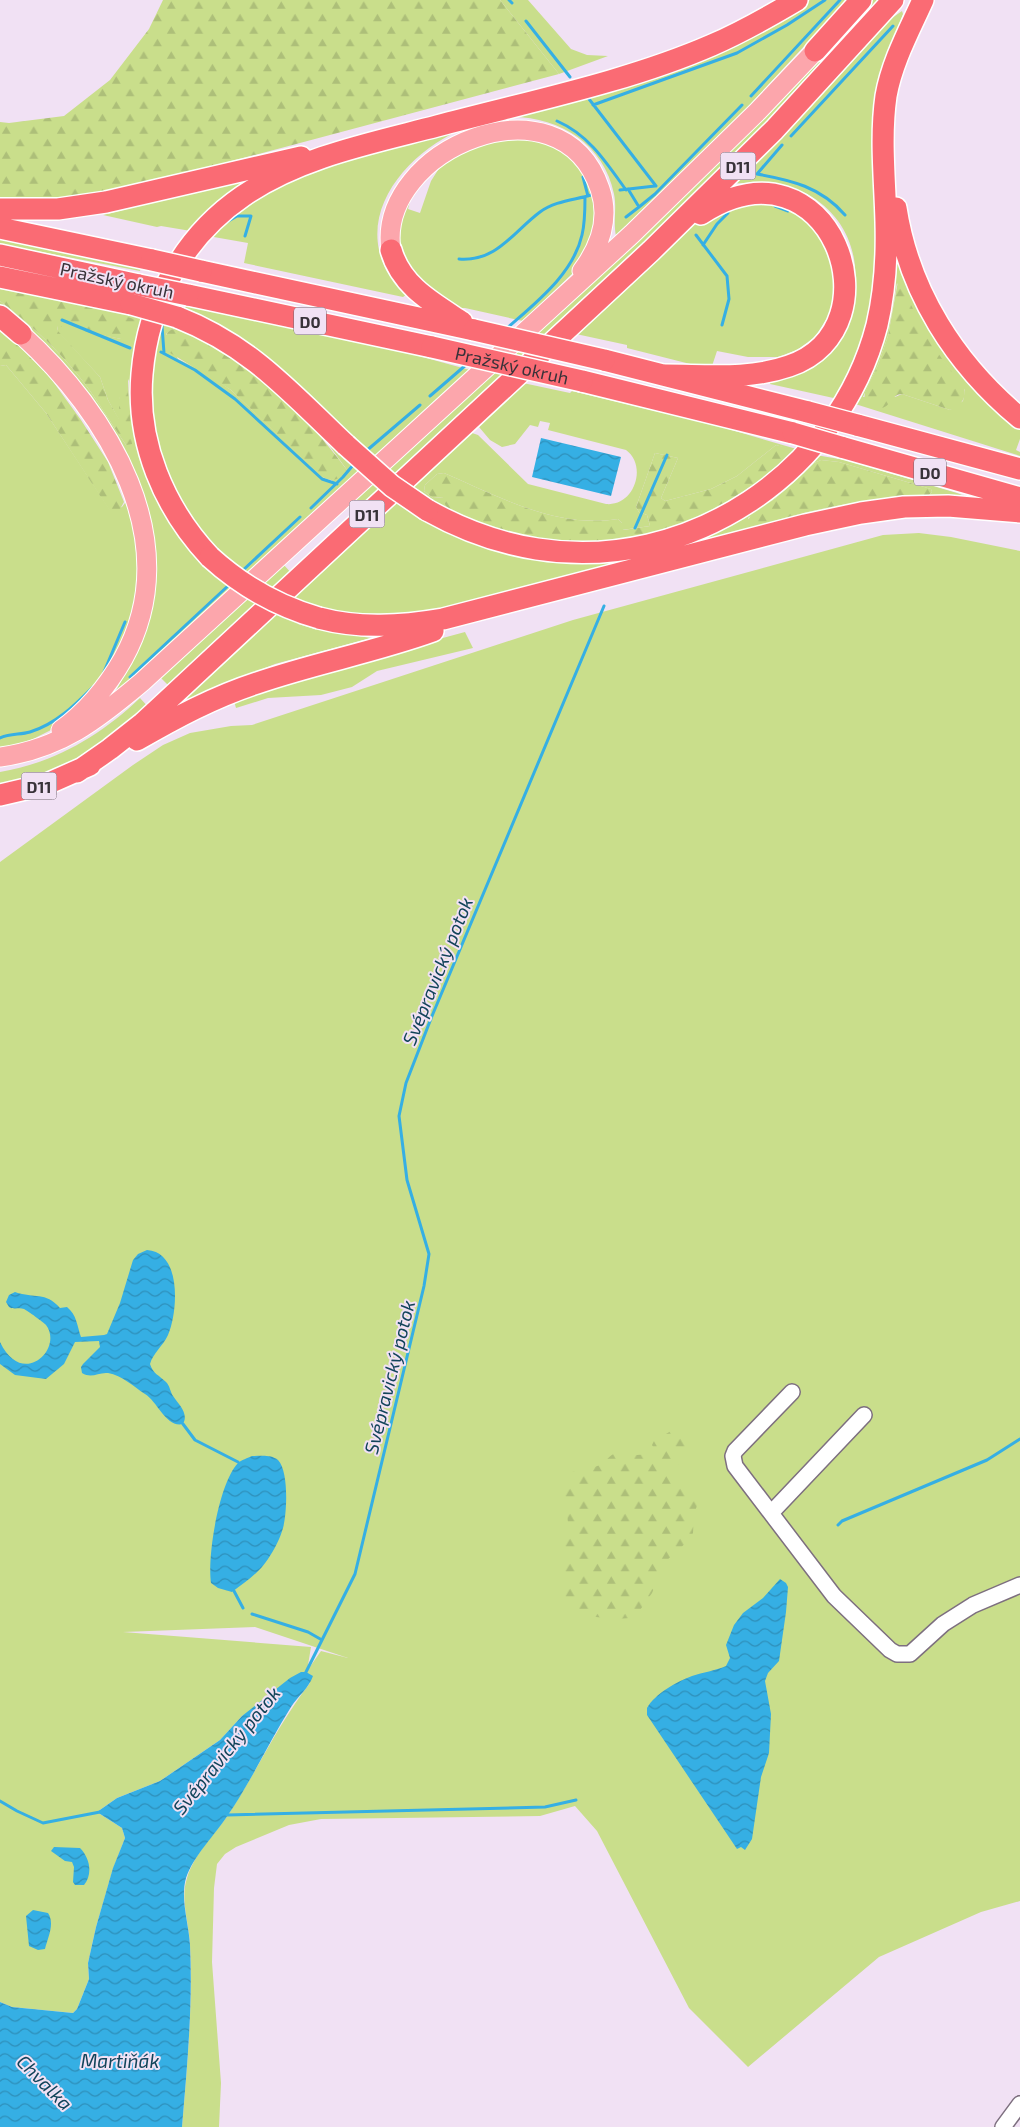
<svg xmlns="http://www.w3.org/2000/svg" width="1020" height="2127" font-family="'Exo 2',sans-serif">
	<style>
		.grass { fill: #c9de8b; fill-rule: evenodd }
		.forest { fill: url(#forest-firs) }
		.water { fill: url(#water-waves) }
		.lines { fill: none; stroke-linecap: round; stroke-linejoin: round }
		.stream { stroke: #35afe4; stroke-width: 3 }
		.minor-casing { stroke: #7d6f7f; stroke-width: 18 }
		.major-casing { stroke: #fff; stroke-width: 21 }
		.highway-casing { stroke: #fff; stroke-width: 24 }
		.minor { stroke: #fff; stroke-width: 15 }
		.major { stroke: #fca6ac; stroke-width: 19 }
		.highway { stroke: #fa6b74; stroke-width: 21 }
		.highway-bridge-casing { stroke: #fff; stroke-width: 24; stroke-linecap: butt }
		.highway-bridge { stroke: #fa6b74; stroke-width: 21 }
		.labels { text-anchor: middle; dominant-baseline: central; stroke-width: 4; stroke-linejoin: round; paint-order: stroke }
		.shield { fill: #f1e1f4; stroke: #706671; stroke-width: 1 }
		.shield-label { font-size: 16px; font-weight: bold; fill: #383239 }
		.street-label { font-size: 18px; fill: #383239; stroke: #f1e1f4 }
		.water-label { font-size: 19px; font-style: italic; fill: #12445a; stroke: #f1e1f4 }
	</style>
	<defs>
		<pattern id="forest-firs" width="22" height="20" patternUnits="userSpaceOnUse" patternTransform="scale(1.25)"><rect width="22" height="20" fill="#c9de8b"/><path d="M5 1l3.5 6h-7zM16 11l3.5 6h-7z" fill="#adbf79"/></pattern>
		<pattern id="water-waves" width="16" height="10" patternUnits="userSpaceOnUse" patternTransform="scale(1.25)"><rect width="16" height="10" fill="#35afe4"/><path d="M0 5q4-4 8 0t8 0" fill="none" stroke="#2e8fba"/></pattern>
	</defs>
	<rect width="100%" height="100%" fill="#f1e1f4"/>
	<!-- grass -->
	<path class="grass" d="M500,0H528L571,49L587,55L608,56L559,74Z
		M810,0H847L743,112L616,236C613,222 617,208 614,194C604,144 559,116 510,117L777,20Z
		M867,0H887L770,127L364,510L352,498Z
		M902,11L903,14L888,54L878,265L866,335L838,399L770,384V381C783,378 798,376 810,369C822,361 830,349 837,337C868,288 861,224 807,194C791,186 773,182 755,182C749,182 743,184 736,183L892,18Z
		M458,131C414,151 368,198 379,250C384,269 392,282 407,294L403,297L244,263L248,243L208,236L264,192L333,163Z
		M498,136L559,144L591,178L597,225L576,270L523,321L465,308H457L408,275L395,232L415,183L408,209L420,213L431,181L445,159Z
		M261,175L191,231L161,226L157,227L103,215Z
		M731,203L792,206L832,244L836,304L815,337L797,350L778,357H748L717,351L712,366L702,367L627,348V345L576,334L696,222Z
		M0,236L141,267L140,271L0,244Z
		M895,248C915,322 961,383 1020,430V439L1016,450L1020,452V456L852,403ZM897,283L930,344L965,390L963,401L950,410L902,394L895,397H863L878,365L888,336Z
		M0,284L143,317L137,344L171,523L203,565L195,529L161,464L148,397L158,322L174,326L242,359L359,472L113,696L139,648L150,611L154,551L152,528L132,469L18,320L0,306V301C29,323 55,347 78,375C96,397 110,422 126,445L129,379L119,399V420L108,400L100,377L57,331L58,325L121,339L106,309L0,289ZM173,329L326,441L347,470L331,481L324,478L231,390L204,372L178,359L166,334Z
		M186,305L408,353L470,370L374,459L184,312Z
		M6,365L46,413L110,510L122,507L128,499L132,514L138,570L133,611L109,674L55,728L29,741L0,750V366Z
		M523,383L570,393L572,391L718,426L800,450C699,555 526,581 410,488L472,433L478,435L528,484L606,504C634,507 648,466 626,450L548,430L550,423L540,421L538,427L530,425L515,444L502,447L490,440L479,427ZM776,445L796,451C710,533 595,568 480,524C467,519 443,512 444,497L433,498L424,491L425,485L437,474L444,473C498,496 556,529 618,519L622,523V530L650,526L647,515L639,512L636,507L655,453L678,458L661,498L665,501L711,489L737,476Z
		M816,455L845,460L957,493L967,497V498L433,614L387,619L304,607L298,624L315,629L371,638L275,664L188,699L186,697L395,501L421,519L579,560ZM821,460L839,462L931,489L932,492L929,495C870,498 813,508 756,527L748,518L776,498L814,463Z
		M919,533L951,537L1020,551V1901L981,1912L879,1957L748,2067L689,2008L597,1831L575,1806L540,1816L321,1819L289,1825L236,1847L225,1854L217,1864L214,1888L212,1962L221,2083L219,2127H182C187,2067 193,2006 190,1945C189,1923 180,1899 187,1878C194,1854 215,1834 228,1815C257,1771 278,1724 310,1683L242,1716L220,1740L160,1781L117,1798L97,1812L122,1828L125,1838L113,1869L96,1927L88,1963L89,1979L77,2009L73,2013L12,2007L0,2002V862L133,765L163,745L190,733L231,726L252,725L573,620L883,535ZM255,1627L348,1658L321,1651L307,1671L311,1647L123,1632Z
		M283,564L294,576L172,689L161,678Z
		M465,632L473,648L377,671L352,687L321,695L268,698L236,708L234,701L287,680Z
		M140,698L150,709L105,745L56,771L0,787V772C54,763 100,736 140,698Z"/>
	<!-- forest -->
	<path class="forest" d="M163,0H500L559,74L138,186L86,196L41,200L0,198V122L9,123L64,116L110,80L149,29Z
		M898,281L902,283C918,324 935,353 964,386C967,398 961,406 950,410L902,394C892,394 891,406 882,408L864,401L865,392L878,365L888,336Z
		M0,289L106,309L136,320L130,335L121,339L58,326L57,330L100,377L108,400L119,419V399L122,377L123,375L128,376V393L132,444L126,445C110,422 96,397 78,375C55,347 29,323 0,301Z
		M173,329C238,344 309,418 347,470C339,479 333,484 321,476L231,390L167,351C164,343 163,333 173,329Z
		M0,330L16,343L49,376L81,420L108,462L124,502L119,511H110L46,413L6,365L0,366Z
		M776,445L797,450C779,465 763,482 744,494C664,545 569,554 480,524C467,519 443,512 443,497L433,498L424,491L425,485L437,474L444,473C498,496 556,529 618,519L622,523L623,530L650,526L647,515L639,512L636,507L655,453L678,458L661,498L665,501L711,489L737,476Z
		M821,460L839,462L931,489L932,492L929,495C870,498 813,508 756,527L749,526L747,522L751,515L776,498L814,463Z
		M671,1431H681C709,1458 662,1462 674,1485L689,1489L695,1495L698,1503L694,1514L693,1533L689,1540L665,1562L652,1593L640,1610L630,1618L616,1619L596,1617L577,1611L570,1608L565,1602L566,1576L561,1557L560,1549L568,1522L563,1488L565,1475C576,1469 589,1470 600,1465C606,1462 610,1454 616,1453C626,1452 633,1457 644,1454L650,1457L655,1454V1450L652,1445L654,1441Z"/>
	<!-- water -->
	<path class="water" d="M541,438L621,457L611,496L532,477Z
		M147,1250C182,1252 178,1312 168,1335C163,1346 153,1353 150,1364C153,1374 159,1375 166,1382C170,1386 170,1391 173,1396C179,1405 189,1413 183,1424C166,1428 158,1402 145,1394C134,1387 122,1375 108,1373C98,1372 92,1379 82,1373L81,1367L83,1364L100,1347L99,1341L75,1342L64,1364L46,1379L15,1375L0,1364V1342C22,1389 64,1349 46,1325C43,1322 28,1311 24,1309C19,1307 14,1310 9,1307L6,1302L9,1295L15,1292C35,1299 45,1291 60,1308L67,1307C77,1315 77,1326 81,1337L104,1335L107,1334L120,1303L133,1260L138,1254Z
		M252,1456C260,1456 271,1454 278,1460C289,1471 287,1514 283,1528C280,1539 274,1550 268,1559C259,1573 244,1583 232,1592L218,1588L211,1583C207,1556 219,1483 238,1463C241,1460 248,1458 252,1456Z
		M780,1579L786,1583L788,1587L786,1612L779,1661L768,1673L765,1681L771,1714L769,1753L761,1777L752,1839L745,1850L741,1847L737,1849L647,1715V1708C655,1694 676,1682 692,1676C703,1672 715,1671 726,1666L730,1658L726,1645L734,1625L743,1613L763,1598Z
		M301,1672H306L313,1676C309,1688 298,1696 291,1707C269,1742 252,1780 228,1815C215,1835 194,1855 186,1878C180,1899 189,1924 190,1945C193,2006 187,2067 182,2127H0V2002L12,2007L73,2013L77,2009L89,1979L88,1963L96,1927L113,1868L125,1838L122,1828L97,1812L117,1798L160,1781L220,1740L242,1716L290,1678Z
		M54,1847L80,1848C90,1858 93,1874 84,1885H75L73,1882L74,1867L72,1862L65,1861L51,1851Z
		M33,1910L48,1913C55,1924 48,1937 45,1949L38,1950L29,1946L26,1916Z"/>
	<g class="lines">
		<!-- stream -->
		<path class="stream" d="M509,0L512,3
			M526,21L570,77
			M751,96L840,0
			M589,99L656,186
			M593,105L737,53L787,25L825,0
			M557,121C589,135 606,162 626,190
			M791,136L893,26
			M757,174C791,180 821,187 845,215
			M757,174L782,145
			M583,177L588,196
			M628,189L639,207L655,194L742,105
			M620,190L655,186
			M775,206L788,211
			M626,217L639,207
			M225,223L237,216H251L245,236
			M696,235L727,276L729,299L722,325
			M703,245L717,224L728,213
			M459,259C497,262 513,232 540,212C555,201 574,200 591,195
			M62,320L130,348
			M164,320L162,326L164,353
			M505,330C534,304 573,275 582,235C585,223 585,209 585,197
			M161,352L195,370L235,399L322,479L337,484
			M430,396L467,364
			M365,452L420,405
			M311,508L343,477L354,464
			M635,528L667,455
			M241,572L300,517
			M104,672L125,622
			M130,677L230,584
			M0,738C10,733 20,735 30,732C56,724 75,705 93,687
			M183,1424L195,1440L238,1462
			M838,1525L842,1521L987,1460L1020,1439
			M234,1591L243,1608
			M252,1614L308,1632L322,1640
			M305,1674L355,1574L424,1286L429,1254L407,1180L399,1116L406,1083L432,1016L604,606
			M0,1801L17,1811L43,1823L100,1812
			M227,1815L545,1807L576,1800"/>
		<!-- minor casing -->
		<g class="minor-casing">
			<path id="minor" d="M792,1392L735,1451L733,1456L735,1466L834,1596L890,1650L897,1654H910L943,1624L973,1605L1020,1585
				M771,1513L864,1415
				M1003,2127L1020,2104"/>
		</g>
		<!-- major casing -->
		<g class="major-casing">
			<path id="major" d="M391,250C376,149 561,72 600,189C610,218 600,247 582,271
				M21,334C108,413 188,542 123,659C107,687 87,711 61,730
				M0,757C60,749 97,720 142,682L632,234L758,111L815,51"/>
		</g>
		<!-- highway casing -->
		<g class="highway-casing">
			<path id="highway" d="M815,51L861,0
				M896,208C909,292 955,364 1020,418
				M0,209H58L106,202L301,157
				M0,228L152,260
				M391,250C401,286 433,303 462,322
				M0,255L139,285
				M201,271L474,330
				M0,277L131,304
				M188,295L432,347
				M0,316L21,334
				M177,317C251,346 290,392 346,445
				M604,360L808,412
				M665,375C707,375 749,380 789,366C901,328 830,130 701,214
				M582,381L793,433
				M857,425L1020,469
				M841,447L1020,498
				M427,510C461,529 498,543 537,549C688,573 839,473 877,325C885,291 887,257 886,222C885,180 880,138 886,96C892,62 909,31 923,0
				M210,557C164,508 136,442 142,374C148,302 183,237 243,196C299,157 372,143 437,126C527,102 627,82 712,45C742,32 770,16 797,0
				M319,618C360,629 401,626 443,619L805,525L861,513L904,507L948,506L1020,512
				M137,740C175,718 214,697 257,683C315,663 375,652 433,631
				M77,772L110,749L143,723L651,251L774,130L893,0
				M0,795L47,784L90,765"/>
		</g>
		<!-- minor -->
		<use href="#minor" class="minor"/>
		<!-- major -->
		<use href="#major" class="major"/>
		<!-- highway -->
		<use href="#highway" class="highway"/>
		<!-- highway-bridge casing -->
		<g class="highway-bridge-casing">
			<g id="highway-bridge">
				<path d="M152,260L201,271"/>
				<path d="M139,285L188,295"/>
				<path d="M131,304L177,317"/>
				<path d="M474,330L604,360"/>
				<path id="s1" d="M432,347L582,381"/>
				<path d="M808,412L857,425"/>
				<path d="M793,433L841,447"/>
				<path d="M346,445L392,486L427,510"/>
				<path d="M210,557C243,587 277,606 319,618"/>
			</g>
		</g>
		<!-- highway-bridge -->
		<use href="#highway-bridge" class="highway-bridge"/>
	</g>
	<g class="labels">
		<!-- shield labels -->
		<g class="shield">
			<rect x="720.5" y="152.5" width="35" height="27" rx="4"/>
			<rect x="294" y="307.5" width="32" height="27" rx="4"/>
			<rect x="914" y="458.5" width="32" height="27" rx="4"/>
			<rect x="349.5" y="500.5" width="35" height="27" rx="4"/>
			<rect x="21.5" y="772.5" width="35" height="27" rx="4"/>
		</g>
		<g class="shield-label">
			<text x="738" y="166">D11</text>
			<text x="310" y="321">D0</text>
			<text x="930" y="472">D0</text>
			<text x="367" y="514">D11</text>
			<text x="39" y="786">D11</text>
		</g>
		<!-- street labels -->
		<g class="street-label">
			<text transform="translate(117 280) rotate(12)">Pražský okruh</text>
			<text stroke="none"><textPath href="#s1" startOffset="82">Pražský okruh</textPath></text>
		</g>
		<!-- water labels -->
		<g class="water-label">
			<text transform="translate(437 971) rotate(-68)">Svépravický potok</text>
			<text transform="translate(389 1377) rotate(-76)">Svépravický potok</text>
			<text transform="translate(226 1750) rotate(-51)">Svépravický potok</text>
			<text x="120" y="2060">Martiňák</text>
			<text transform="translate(45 2082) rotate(45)">Chvalka</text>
		</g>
	</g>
</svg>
